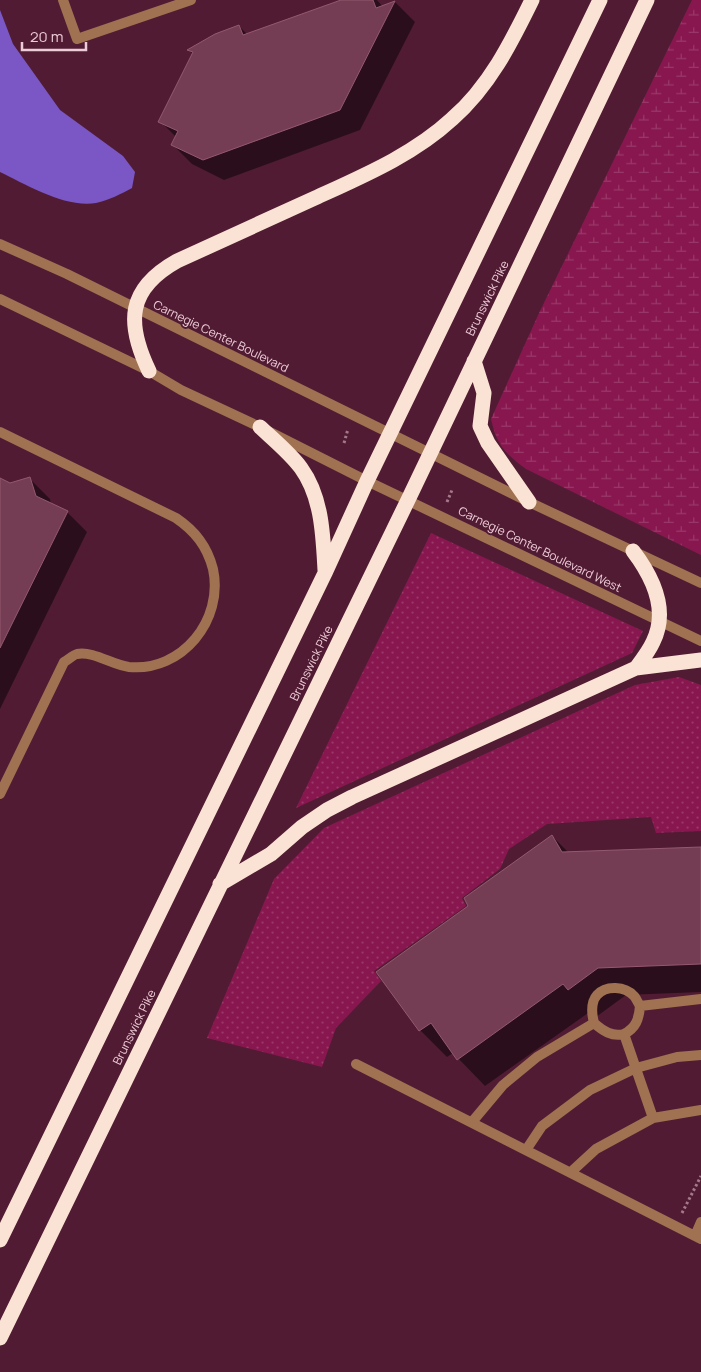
<svg xmlns="http://www.w3.org/2000/svg" width="701" height="1372" font-family="Manrope,sans-serif">
	<style>
		.grass { fill: url(#grass-dots) }
		.wetland { fill: url(#wetland-marsh) }
		.water { fill: #7b57c5 }
		.shadow { fill: #0007 }
		.building { fill: #753d53; stroke: #94596f }
		.lines { fill: none; stroke-linecap: round; stroke-linejoin: round }
		.path { stroke: #a4798a; stroke-width: 3; stroke-dasharray: 2.5 2.5; stroke-linecap: butt }
		.lane { stroke: #a07252; stroke-width: 10 }
		.street { stroke: #a07252; stroke-width: 10 }
		.highway { stroke: #fae3d4; stroke-width: 15 }
		.labels { text-anchor: middle; dominant-baseline: central; stroke-width: 4; stroke-linejoin: round; paint-order: stroke }
		.street-label { font-size: 12px; fill: #eeccd7; stroke: #511c33 }
	</style>
	<defs>
		<pattern id="grass-dots" width="8" height="8" patternUnits="userSpaceOnUse" patternTransform="scale(1.25)"><rect width="8" height="8" fill="#881750"/><path d="M2 2h.1M6 6h.1" fill="none" stroke="#993868" stroke-width="1.8" stroke-linecap="round"/></pattern>
		<pattern id="wetland-marsh" width="20" height="14" patternUnits="userSpaceOnUse" patternTransform="scale(1.25)"><rect width="20" height="14" fill="#881750"/><path d="M1 5h8M5 5V1M11 12h8M15 12V8" fill="none" stroke="#993868"/></pattern>
	</defs>
	<rect width="100%" height="100%" fill="#511c33"/>
	<!-- grass -->
	<path class="grass" d="M431,533L643,631L632,653L296,808Z
		M679,677L701,685V831L656,833L651,817L547,824L509,849L500,869L462,898L466,906L374,971L381,981L336,1028L322,1067L207,1038L274,879L324,828L635,685Z"/>
	<!-- wetland -->
	<path class="wetland" d="M692,0H701V555L526,469C505,453 497,446 491,419L540,311Z"/>
	<!-- water -->
	<path class="water" d="M0,10L13,44L60,110L123,156L135,172L132,188C121,194 109,200 96,203C65,208 27,185 0,172Z"/>
	<!-- shadow -->
	<path class="shadow" d="M345,0H377L383,7L395,2L415,22L360,130L224,180L192,164L172,144L176,137L160,121L193,54L190,51L239,26L248,35Z
		M30,479L50,499L51,504L67,512L87,532L0,709V480L10,485Z
		M552,836L569,853L701,848V992L626,995L596,1017L591,1011L485,1086L453,1053L447,1057L420,1030L470,906Z"/>
	<!-- building -->
	<path class="building" d="M341,0H373L376,8L395,1L340,110L203,160L171,145L178,131L158,122L193,52L187,50L215,34L239,25L243,35Z
		M30,477L36,496L68,511L0,648V478L10,483Z
		M552,835L562,852L701,847V964L598,968L568,990L563,984L457,1060L431,1023L419,1031L376,972L468,906L464,898Z"/>
	<g class="lines">
		<!-- path -->
		<path class="path" d="M344,443L348,429
			M447,502L452,490
			M682,1213L701,1176"/>
		<!-- lane -->
		<path class="lane" d="M63,0L77,39L191,0
			M0,432L176,518C195,531 207,546 213,569C224,620 182,672 129,667C112,665 94,651 77,654C73,655 68,660 64,662L0,794
			M640,1006C639,1019 636,1028 624,1034L653,1118
			M594,1023C603,1031 612,1037 624,1034
			M356,1064L701,1239
			M472,1122L503,1085L537,1057L594,1023C592,1015 590,1003 597,995C606,985 625,986 634,996C636,998 638,1003 640,1006L701,999
			M526,1150L542,1126L590,1090L636,1068L677,1057L701,1055
			M571,1172L596,1149L653,1118L701,1110
			M695,1236L701,1222"/>
		<!-- street -->
		<path class="street" d="M0,244L67,274L529,502L701,583
			M0,299L149,371L181,390L260,427L367,481L701,641"/>
		<!-- highway -->
		<path class="highway" d="M474,361L484,393L480,426L488,443L529,502
			M149,371C126,323 127,289 177,261C223,240 269,219 315,198C363,176 413,155 452,119C489,87 511,43 532,0
			M260,427C273,439 291,454 301,468C322,497 323,535 325,570
			M633,551C652,576 669,610 653,642C649,651 642,660 636,668
			M220,884L271,854L302,827L327,810L352,797L636,668L701,660
			M0,1240L326,571L367,481L600,0
			M0,1338L408,500L647,0"/>
	</g>
	<g class="labels">
		<!-- street labels -->
		<g class="street-label">
			<text transform="translate(487 298) rotate(-64)">Brunswick Pike</text>
			<text transform="translate(221 336) rotate(26)">Carnegie Center Boulevard</text>
			<text transform="translate(540 549) rotate(26)">Carnegie Center Boulevard West</text>
			<text transform="translate(311 663) rotate(-64)">Brunswick Pike</text>
			<text transform="translate(134 1027) rotate(-64)">Brunswick Pike</text>
		</g>
	</g>
	<!-- scale -->
	<path d="M22 42v8h64v-8" fill="none" stroke="#eeccd7" stroke-width="2.5"/>
	<text x="30" y="42" font-size="15" fill="#eeccd7" stroke="#511c33" stroke-width="4" paint-order="stroke">20 m</text>
</svg>
